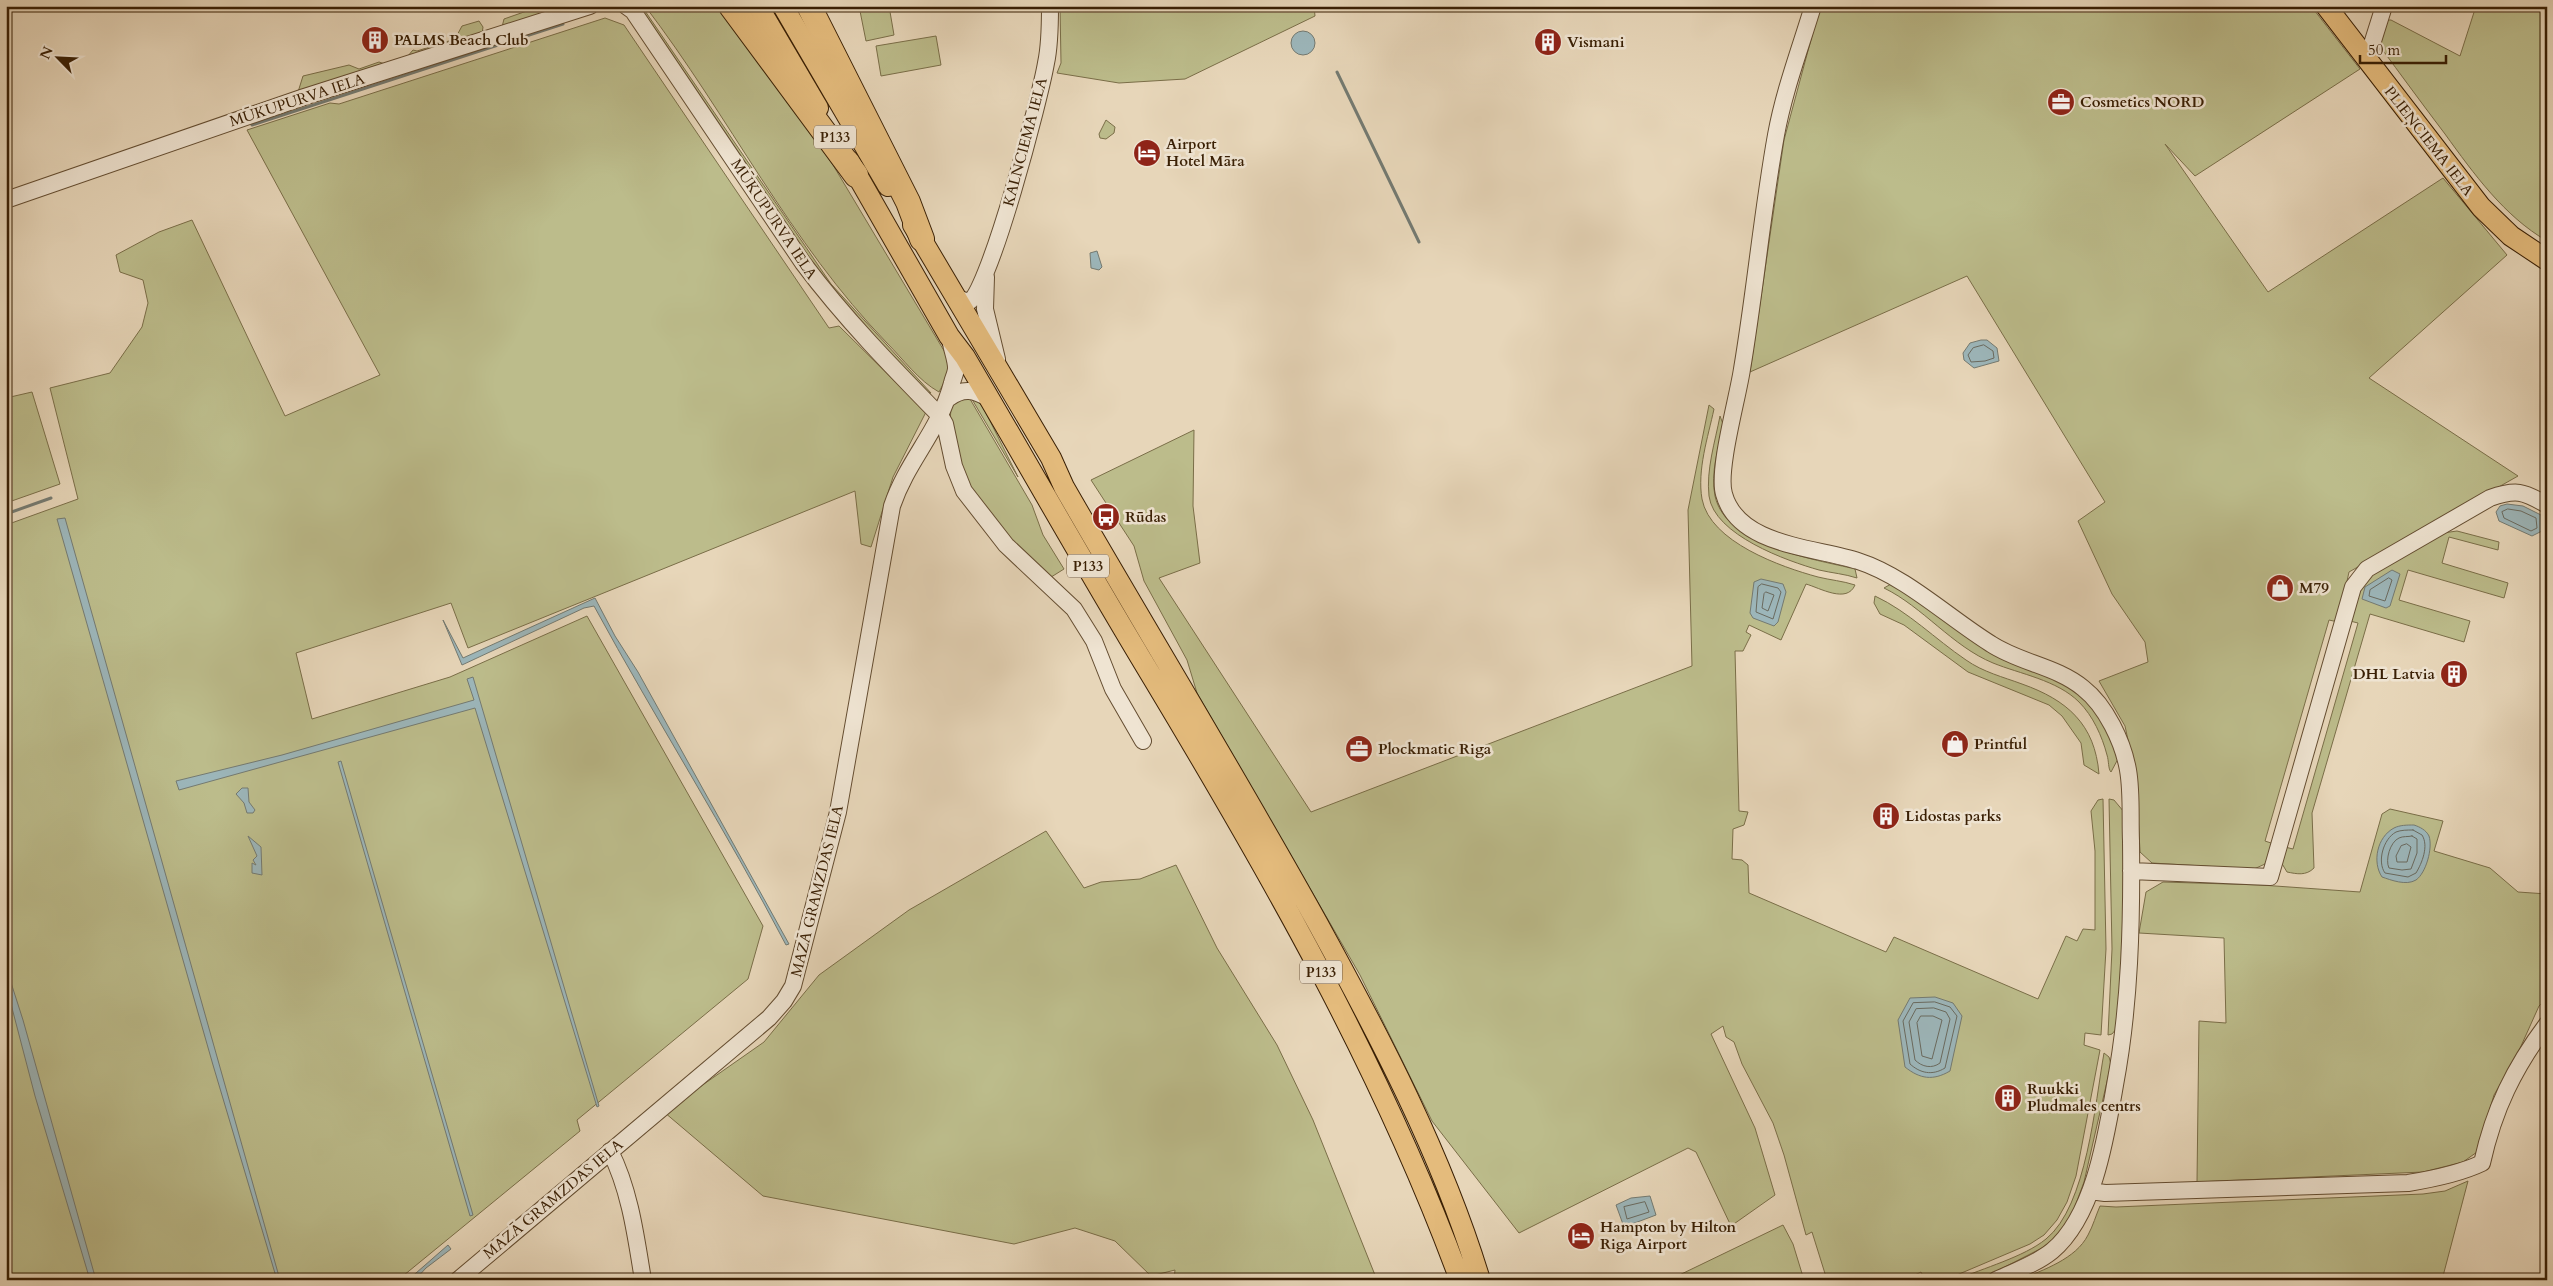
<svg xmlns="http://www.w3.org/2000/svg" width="2553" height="1286" font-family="Cardo,serif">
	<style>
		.green { fill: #bcbc8b; stroke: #7a6e48 }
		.water { fill: #9cb6ba; stroke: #747a71 }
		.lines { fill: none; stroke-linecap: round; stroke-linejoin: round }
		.shore { stroke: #6a6a5f; stroke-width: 1 }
		.stream { stroke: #747a71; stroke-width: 3 }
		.minor-casing { stroke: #644d31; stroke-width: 18 }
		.major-casing { stroke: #391f04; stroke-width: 22 }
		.highway-casing { stroke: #391f04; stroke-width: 26 }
		.minor { stroke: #efe4d2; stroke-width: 16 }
		.major { stroke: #e4bb7c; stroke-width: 20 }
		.highway { stroke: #e4bb7c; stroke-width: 24 }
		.labels { text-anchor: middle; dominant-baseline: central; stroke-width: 5; stroke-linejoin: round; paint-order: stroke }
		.shield { fill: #efe4d2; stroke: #705a42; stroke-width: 1 }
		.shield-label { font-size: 14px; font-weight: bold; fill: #391f04 }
		.poi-label { font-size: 15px; font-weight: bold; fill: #391f04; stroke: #efe4d2; text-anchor: start }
		.street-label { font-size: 15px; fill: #391f04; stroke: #efe4d2 }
	</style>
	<rect width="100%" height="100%" fill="#e7d6b9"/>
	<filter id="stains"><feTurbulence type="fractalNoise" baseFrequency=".004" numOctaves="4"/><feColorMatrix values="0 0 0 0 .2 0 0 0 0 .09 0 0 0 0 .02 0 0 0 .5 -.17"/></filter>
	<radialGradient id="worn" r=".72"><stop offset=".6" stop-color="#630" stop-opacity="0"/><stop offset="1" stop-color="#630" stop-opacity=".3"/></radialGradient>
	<!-- green -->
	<path class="green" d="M541,6H568L502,27L504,19Z
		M635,6L643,8L831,284L931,393L924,392L828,288Z
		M645,6H722L833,165L946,354L949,373L939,392C919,381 903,359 887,343C790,243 729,116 645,6Z
		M859,6H889L894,35L866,41Z
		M1060,6H1314L1315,16L1185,79L1119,83L1057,73L1061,63Z
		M1820,6H2311L2360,69L2195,176L2165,144L2268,292L2443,178L2507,255L2369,378L2518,476L2349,572L2338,622L2329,620L2265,841L2274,844L2265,864L2254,869L2152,863L2140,852L2136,777L2125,726L2099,681L2148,662L2145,642L2112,594L2078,521L2105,502L1967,276L1750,372L1784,140Z
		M2476,6H2547V241C2504,216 2474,174 2445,134C2423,105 2401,75 2379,45L2388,20H2391L2460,56Z
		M605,18L624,25L829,328L839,326L926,412L893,477L871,547L861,544L855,491L468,648L451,603L296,653L312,719L450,677L587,616L763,926L748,979L577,1120L580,1131L398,1280H6V525L78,499L50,388L110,373L142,327L148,303L143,280L120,272L116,255L159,232L192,220L285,416L380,375L247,130L330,103L339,104Z
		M479,21L483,27L482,34L407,57L413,50L417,51L455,39L462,26Z
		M936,36L941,65L881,76L876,46Z
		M379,62L385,64L298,92L303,76L349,65L359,69Z
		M1106,120L1115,127L1114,133L1106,139L1100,138L1099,134Z
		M32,392L60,484L6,503V398Z
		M970,396L982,405L1018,477Z
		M958,398L970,399L1032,505L1043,535L1064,569L1048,579L1012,545L962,477L950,423L951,407Z
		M1709,405L1714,409C1708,437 1697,470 1702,499C1710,542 1781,567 1818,577C1830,580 1843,581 1855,585C1847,604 1820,588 1806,584L1781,640L1749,625L1746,632L1751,635L1743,651H1735L1739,811L1748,812L1744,825L1733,829L1732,859L1742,860L1748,865L1749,893L1886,952L1894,937L2038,999L2066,936L2077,941L2083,929L2095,930V851L2091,811L2098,800L2103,799L2106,949L2101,1035L2085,1033L2084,1045L2100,1050L2076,1176L2067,1202L2057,1220L2044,1235L2030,1244L1945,1280H1925L1921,1272L1905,1280H1827L1812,1232L1806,1235L1784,1155L1773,1123L1742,1064L1734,1042L1726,1037L1723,1026L1711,1034L1755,1128L1775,1195L1731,1226L1696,1152L1688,1148L1519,1233L1432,1121L1360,975L1197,693L1187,660L1144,581L1134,546L1091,480L1194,430L1193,506L1200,563L1159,578L1311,812L1692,666L1688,510Z
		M1720,416L1723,424C1719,447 1710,473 1715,496C1726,546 1814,559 1855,569L1857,578C1845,574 1832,573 1819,570C1787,561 1714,535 1709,496C1706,470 1715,442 1720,416Z
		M2457,531L2499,542L2498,550L2449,537L2442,563L2508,583L2504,598L2408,570L2399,600L2470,621L2464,642L2370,614L2312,813L2314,868C2306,876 2297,874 2287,872L2281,862L2285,847L2293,849L2358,623L2350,621L2359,584L2373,574L2443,533Z
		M1891,584L2078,690L2099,716L2119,757L2111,772C2108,769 2109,761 2107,755C2102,736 2093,716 2079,702C2057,680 2020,674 1993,663C1952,646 1923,607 1884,588Z
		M1875,596C1909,612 1935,639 1966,660C1983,672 2003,677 2022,684C2067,700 2095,724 2099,774L2084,765L2081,743L2062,716L2049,705L1968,672L1904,625L1880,614L1874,603Z
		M2109,799L2114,800L2124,812L2125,924L2117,1028L2112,1034L2108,1035L2112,949Z
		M2390,809L2443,821L2434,851L2490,868L2518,892L2547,894V998L2539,1006L2517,1055L2494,1095L2477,1152L2463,1162L2423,1172L2197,1182L2199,1021L2226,1023L2224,938L2139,933L2146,892L2163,882L2261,885L2360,892L2382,814Z
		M1046,831L1084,888L1101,882L1140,879L1176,865L1217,948L1277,1045L1313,1120L1377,1280H1174L1175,1270L1151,1276L1115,1241L1075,1228L1014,1244L763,1196L664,1112L764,1042L819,975L909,910Z
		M2104,1053L2109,1057L2111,1064L2084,1182L2071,1217L2057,1236L2042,1248L1985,1277L1976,1280H1956C1983,1268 2024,1257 2046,1239C2087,1206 2095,1103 2104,1053Z
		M2468,1181L2442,1280H2019C2043,1270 2076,1259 2088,1235C2093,1226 2096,1215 2100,1206L2116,1207L2423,1194L2445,1191Z
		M1783,1225L1793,1244L1804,1280H1669Z"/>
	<!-- water -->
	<path class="water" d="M1291 43a12 12 0 1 1 24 0a12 12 0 1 1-24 0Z
		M1097,251L1102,267L1099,270L1091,268L1090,253Z
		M1981,340H1987L1997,348L1999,361L1974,368L1964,360L1963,353L1970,343Z
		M2507,504L2523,506L2541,515L2542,531L2532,536L2499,521L2496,512L2500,506Z
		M65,518L280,1280H277L213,1065L57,519Z
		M2392,570L2400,574L2390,606L2386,608L2362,599L2365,587Z
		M1761,579L1783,584L1786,592L1778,622L1774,626L1753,618L1750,613L1754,582Z
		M595,598L615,636L638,672L789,944L786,945C726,830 656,720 594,606L584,608L462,665L443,620L463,658Z
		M473,677L599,1106L597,1107L475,708L179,790L176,781L282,755L474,700L467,679Z
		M341,761L473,1215L470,1216L338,762Z
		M242,788H248L249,802L255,810L253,813H247L244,803L236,794Z
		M2414,825C2420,827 2426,830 2429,836C2433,848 2426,873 2416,880C2406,886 2391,880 2382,877C2372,862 2377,837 2394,828C2400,825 2407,825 2414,825Z
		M248,836L261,847L262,875L252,873V863L256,865L253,860L257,856Z
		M6,967L23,1020L96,1280H90L35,1096L6,985Z
		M1935,997L1953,1003L1962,1016L1950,1071C1933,1081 1920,1079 1905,1067L1898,1020L1910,998Z
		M1650,1196L1656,1215L1624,1227L1616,1205L1631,1198Z
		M448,1245L451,1249L426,1268L415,1280H408Z"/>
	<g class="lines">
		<!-- shore -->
		<path class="shore" d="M1984,345L1993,351L1994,358L1985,361L1971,362L1968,355L1973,348Z
			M2508,509L2521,511L2536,518L2537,528L2531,531L2504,518L2502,512Z
			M2389,578L2392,580L2385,601L2369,596L2370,590Z
			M1762,584L1778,588L1781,592L1773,619L1756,612L1758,587Z
			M1766,592L1774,595L1768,611L1762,608L1764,594Z
			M2413,830L2422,835C2429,846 2422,863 2416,873L2408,877L2385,873C2377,862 2383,839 2396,832C2401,830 2407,830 2413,830Z
			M2412,836L2417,839V853L2411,869L2402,870L2389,868C2385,860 2390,842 2399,838C2403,836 2408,837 2412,836Z
			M2407,844L2411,847L2407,862H2397L2396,856L2401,846Z
			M1935,1002L1950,1007L1957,1016L1945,1068C1932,1076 1920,1073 1910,1064L1903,1021L1913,1003Z
			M1934,1008L1946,1012L1950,1019L1940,1063C1932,1069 1922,1067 1915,1060L1909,1022L1916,1009Z
			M1921,1016H1933L1942,1020L1932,1059L1922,1056L1917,1023Z
			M1645,1202L1649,1212L1627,1219L1624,1207Z"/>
		<!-- stream -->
		<path class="stream" d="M1337,72L1419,242
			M252,125L563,24
			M6,514L51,498"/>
		<!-- minor casing -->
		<g class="minor-casing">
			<path id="minor" d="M626,6L633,11L803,263C845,319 892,367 941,417L945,424L954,466L964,491L1006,545L1074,609L1094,641L1113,689L1143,741
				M1813,6C1800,49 1784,91 1776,135C1762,213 1755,292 1742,369C1738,397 1717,470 1724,494C1738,546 1815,547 1858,561C1905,576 1949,618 1991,644C2020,663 2056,666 2083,688C2106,706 2123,742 2128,770C2132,793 2130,818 2131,841C2132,922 2130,1005 2115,1085C2106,1137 2094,1216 2052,1251C2036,1264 2015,1271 1996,1280
				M2367,60L2384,6
				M6,200L304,97L590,6
				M986,277L985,309L997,359
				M957,298L969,302C990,289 1040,98 1046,63C1050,45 1050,25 1050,6
				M949,398C964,387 974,390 990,399
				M2131,871L2270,877L2353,587L2367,569L2490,498C2516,489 2523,491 2547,505
				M610,1151C630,1190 636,1237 643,1280
				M2090,1191L2105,1193L2408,1183C2433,1179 2459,1174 2482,1163C2494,1109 2514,1068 2547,1024
				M458,1280L769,1018L784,1001L793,986L838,812L892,506C908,459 939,432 952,383C953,378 956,373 956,368C956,359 951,348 950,338"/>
		</g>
		<!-- major casing -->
		<g class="major-casing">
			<path id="major" d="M758,6L818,108
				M783,6L888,186
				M2326,6L2481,207L2511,236L2547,260
				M849,161L949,336L965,357C1028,464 1089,573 1154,680C1270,873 1382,1068 1460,1280
				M913,225L1051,458L1064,487C1148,633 1236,776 1318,924C1380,1037 1442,1155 1480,1280"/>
		</g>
		<!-- highway casing -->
		<g class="highway-casing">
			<path id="highway" d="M731,6L856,175
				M809,6L908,202L922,239"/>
		</g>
		<!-- minor -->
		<use href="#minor" class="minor"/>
		<!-- major -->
		<use href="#major" class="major"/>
		<!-- highway -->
		<use href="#highway" class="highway"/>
	</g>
	<!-- icons -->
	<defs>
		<g id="building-disc" transform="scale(1.4375)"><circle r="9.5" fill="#8f2418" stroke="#efe4d2"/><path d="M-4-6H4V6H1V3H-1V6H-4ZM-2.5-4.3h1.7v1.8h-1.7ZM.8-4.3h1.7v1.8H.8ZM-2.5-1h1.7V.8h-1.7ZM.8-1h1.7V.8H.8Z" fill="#fff"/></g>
		<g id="office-disc" transform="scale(1.4375)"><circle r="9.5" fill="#8f2418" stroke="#efe4d2"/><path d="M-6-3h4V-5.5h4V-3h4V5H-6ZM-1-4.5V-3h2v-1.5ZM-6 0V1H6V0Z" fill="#fff"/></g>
		<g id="hotel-disc" transform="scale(1.4375)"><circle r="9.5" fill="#8f2418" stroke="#efe4d2"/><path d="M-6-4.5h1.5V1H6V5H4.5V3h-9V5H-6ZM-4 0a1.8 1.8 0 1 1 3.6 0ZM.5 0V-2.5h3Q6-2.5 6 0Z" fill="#fff"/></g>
		<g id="bus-disc" transform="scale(1.4375)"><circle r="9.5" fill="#8f2418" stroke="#efe4d2"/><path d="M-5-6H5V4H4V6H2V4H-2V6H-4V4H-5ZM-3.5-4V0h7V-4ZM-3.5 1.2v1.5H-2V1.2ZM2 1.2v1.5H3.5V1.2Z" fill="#fff"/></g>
		<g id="shop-disc" transform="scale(1.4375)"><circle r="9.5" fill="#8f2418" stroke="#efe4d2"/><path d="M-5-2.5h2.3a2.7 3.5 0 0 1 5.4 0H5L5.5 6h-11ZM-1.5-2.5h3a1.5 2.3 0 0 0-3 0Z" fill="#fff"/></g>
	</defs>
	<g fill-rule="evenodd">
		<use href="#building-disc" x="375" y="40"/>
		<use href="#building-disc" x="1548" y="42"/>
		<use href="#office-disc" x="2061" y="102"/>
		<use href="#hotel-disc" x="1147" y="153"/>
		<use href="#bus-disc" x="1106" y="517"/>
		<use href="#shop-disc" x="2280" y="588"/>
		<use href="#building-disc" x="2454" y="674"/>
		<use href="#shop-disc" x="1955" y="744"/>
		<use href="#office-disc" x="1359" y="749"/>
		<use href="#building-disc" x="1886" y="816"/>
		<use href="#building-disc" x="2008" y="1098"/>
		<use href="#hotel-disc" x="1581" y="1236"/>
	</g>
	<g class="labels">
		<!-- shield labels -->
		<g class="shield">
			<rect x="814" y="125.5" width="42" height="23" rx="4"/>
			<rect x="1067" y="554.5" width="42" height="23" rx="4"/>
			<rect x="1300" y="960.5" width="42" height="23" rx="4"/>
		</g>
		<g class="shield-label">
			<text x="835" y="137">P133</text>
			<text x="1088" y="566">P133</text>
			<text x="1321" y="972">P133</text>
		</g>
		<!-- poi labels -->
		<g class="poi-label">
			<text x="394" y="40">PALMS Beach Club</text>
			<text x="1567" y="42">Vismani</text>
			<text x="2080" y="102">Cosmetics NORD</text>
			<text x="1166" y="144">Airport<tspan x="1166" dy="17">Hotel Māra</tspan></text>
			<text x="1125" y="517">Rūdas</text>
			<text x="2299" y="588">M79</text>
			<text x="2435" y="674" text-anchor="end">DHL Latvia</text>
			<text x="1974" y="744">Printful</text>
			<text x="1378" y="749">Plockmatic Riga</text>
			<text x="1905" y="816">Lidostas parks</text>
			<text x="2027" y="1089">Ruukki<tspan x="2027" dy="17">Pludmales centrs</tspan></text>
			<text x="1600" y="1227">Hampton by Hilton<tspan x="1600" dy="17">Riga Airport</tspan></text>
		</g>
		<!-- street labels -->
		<g class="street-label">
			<text transform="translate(297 100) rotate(-18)">MŪKUPURVA IELA</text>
			<text transform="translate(2429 141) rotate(52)">PLIEŅCIEMA IELA</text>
			<text transform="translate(1025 142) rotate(-75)">KALNCIEMA IELA</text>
			<text transform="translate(774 219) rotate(56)">MŪKUPURVA IELA</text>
			<text transform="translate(817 891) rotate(-76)">MAZĀ GRAMZDAS IELA</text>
			<text transform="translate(553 1199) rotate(-40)">MAZĀ GRAMZDAS IELA</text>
		</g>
	</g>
	<!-- margin -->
	<rect width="2553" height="1286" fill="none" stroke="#e7d6b9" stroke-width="25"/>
	<rect x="8" y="8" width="2538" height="1271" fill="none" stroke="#391f04" stroke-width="2.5"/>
	<rect x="12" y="12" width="2528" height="1261" fill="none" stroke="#391f04"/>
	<!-- north arrow -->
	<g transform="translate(58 58) rotate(294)" stroke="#efe4d2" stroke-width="4" paint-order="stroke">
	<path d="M0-4L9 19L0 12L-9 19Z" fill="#391f04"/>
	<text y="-8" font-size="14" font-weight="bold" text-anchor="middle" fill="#391f04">N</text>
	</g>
	<!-- scale -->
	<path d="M2360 55v8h86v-8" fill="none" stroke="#391f04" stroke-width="2.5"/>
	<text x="2368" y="55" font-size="15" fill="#391f04" stroke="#efe4d2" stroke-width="4" paint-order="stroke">50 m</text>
	<rect width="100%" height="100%" filter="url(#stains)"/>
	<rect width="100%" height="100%" fill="url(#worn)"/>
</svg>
